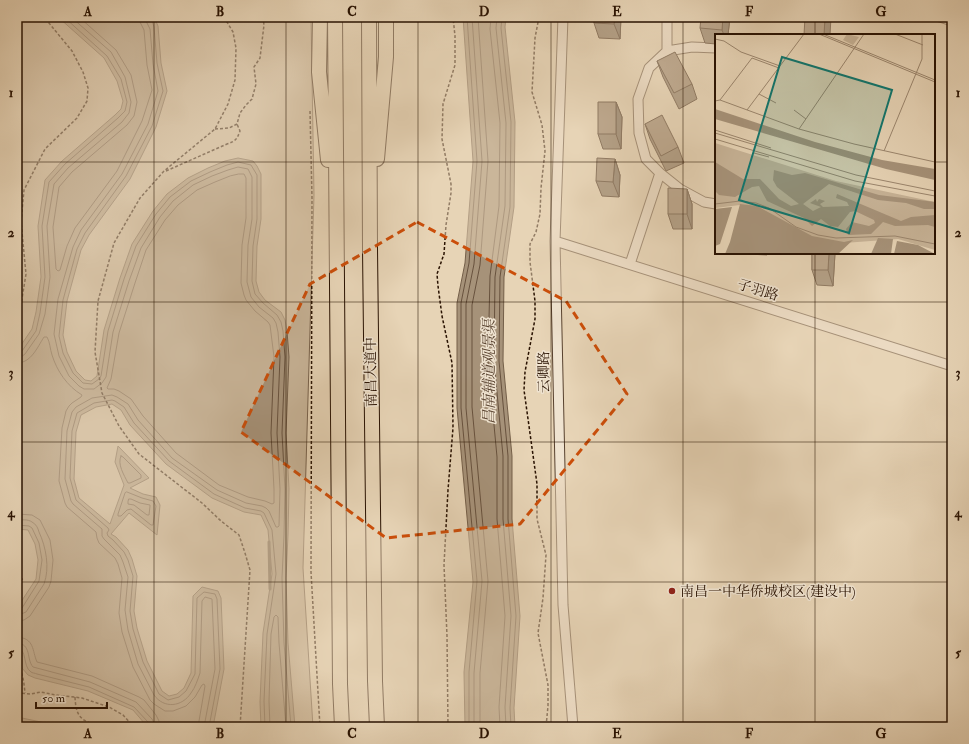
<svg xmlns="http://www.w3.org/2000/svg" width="969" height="744" font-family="'IM FELL Double Pica','Noto Serif SC',serif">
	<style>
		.green { fill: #c7b397; stroke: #78624c }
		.water { fill: #a69279; stroke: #745f49 }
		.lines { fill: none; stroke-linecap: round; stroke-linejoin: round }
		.shore { stroke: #68523e; stroke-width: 1 }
		.stream { stroke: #745f49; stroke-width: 3 }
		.minor-casing { stroke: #58422f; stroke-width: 11 }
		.highway-casing { stroke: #291202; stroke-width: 16 }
		.path { stroke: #291202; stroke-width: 1.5; stroke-dasharray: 3 2; stroke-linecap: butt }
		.minor { stroke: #efe3d0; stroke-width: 9 }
		.highway { stroke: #e7d4b6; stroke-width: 14 }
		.wall { fill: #786653; stroke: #291202 }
		.shaded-wall { fill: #625343; stroke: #291202 }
		.building { fill: #8c7760; stroke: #291202 }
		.marked { fill: none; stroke: #cb4e0a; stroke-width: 3; stroke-dasharray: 8 5; stroke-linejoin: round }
		.grid { fill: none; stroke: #291202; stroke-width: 1; stroke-opacity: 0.55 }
		.poi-dot { fill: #8f2418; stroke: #efe3d0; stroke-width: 1.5 }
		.labels { text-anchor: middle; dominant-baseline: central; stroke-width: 3; stroke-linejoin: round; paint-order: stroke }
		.street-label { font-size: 14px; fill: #291202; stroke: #efe3d0 }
		.poi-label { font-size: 14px; fill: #291202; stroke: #efe3d0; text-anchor: start }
		.water-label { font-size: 15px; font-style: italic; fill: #5b4532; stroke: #efe3d0 }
		.inset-road { fill: none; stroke: #9b866e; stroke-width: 1 }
		.view { fill: #0f766e; fill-opacity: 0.15; stroke: #0f766e; stroke-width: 2 }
		.inset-edge { fill: none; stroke: #291202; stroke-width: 2 }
		.neatline { fill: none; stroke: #291202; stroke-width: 1.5 }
		.grid-label { font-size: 13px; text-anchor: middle; font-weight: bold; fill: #291202 }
	</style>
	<rect width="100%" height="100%" fill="#e7d4b6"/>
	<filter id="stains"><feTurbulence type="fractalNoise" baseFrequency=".005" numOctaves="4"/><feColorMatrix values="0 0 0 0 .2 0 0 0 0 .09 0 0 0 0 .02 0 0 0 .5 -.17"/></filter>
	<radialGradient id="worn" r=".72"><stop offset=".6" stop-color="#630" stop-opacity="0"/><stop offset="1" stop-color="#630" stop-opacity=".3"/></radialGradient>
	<!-- green -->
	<path class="green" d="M17,17H311L314,195L303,568L313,727H17Z"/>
	<!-- water -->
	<path class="water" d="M58,17H154L158,26L161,63L167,91L156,127L130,179L89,235L81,250L67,301L63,335L67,352L76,371L85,380L91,381L97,376L104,330L120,278L132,244L153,211L167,194L188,178L208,168L225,161L238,158L253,161L257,166L261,174V219L257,246L256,281L259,292L265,300L281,312L285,320L287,331L289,357L286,433L289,489L288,535L286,578L288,643L295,727H261L260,702L263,633L272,574L268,530L261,515L244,512L212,498L166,464L130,425L121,410L112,404L96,407L81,415L76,432L74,479L79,498L110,524L124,485L115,462L118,446L149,478L130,488L143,494L156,497L160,505L157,535L129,513L111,534L116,537L128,550L132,559L137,576L134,611L137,628L147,661L162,691L169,696L177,694L184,688L191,673L193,596L202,587L218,591L221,598L224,669L213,727H146L145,724L133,710L88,691L35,678L28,675L22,668L17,644V608L36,579L38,560L35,544L28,530L17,529V351L32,329L36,312L41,277L38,226L45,180L62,161L115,115L121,109L123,101L117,81L104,58Z
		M463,17H506L505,27L515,122L514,207L504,277L503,361L512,456V519L520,616L514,708L515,727H465L464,672L473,582L457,408V303L465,263L473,161Z
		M22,718L55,725L60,727H17V720Z"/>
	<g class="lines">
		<!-- shore -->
		<path class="shore" d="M79,17L116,50L131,75L137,102L134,116L127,125L72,172L59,187L53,227L56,269L58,271L60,270L67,246L75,228L117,171L142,121L152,90L147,65L144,30L140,22V17
			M146,17V21L150,29L153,64L158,91L148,124L122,174L81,230L73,247L58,299L54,334L59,356L69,376L79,386L84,389H94L102,383L106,377L113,332L129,281L141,248L160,217L173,201L193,185L212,176L228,170L238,167L248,169L252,177V219L248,245L247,282L251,297L259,307L273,318L276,323L278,332L280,357L277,433L280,489L279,526L278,527H276L269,511L266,508L262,506L246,503L217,490L172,458L138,420L128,404L117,397L112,395L92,398L76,407L72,412L67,431L65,479L71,501L73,504L102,529V536L104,539L120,555L123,562L128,577L125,610L128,630L138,664L154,695C164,709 182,707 191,693C195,688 198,679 200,673L202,601L205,597L212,599L215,669L204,727
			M151,17L154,27L157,63L163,91L152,126L126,176L85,233L77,249L63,300L59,336L63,353L73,373L83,383L92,384L99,379L101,376L108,331L124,279L136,246L156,214L170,197L191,181L210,172L227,165L238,162L251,165L257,175V219L253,246L252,281L255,294L263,303L277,315L281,322L283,331L285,357L282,433L285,489L284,535L282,578L284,643L291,727
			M467,17L477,161L469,263L461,303V408L477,581L469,672V727
			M472,17L482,161L474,264L466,304V408L482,581L474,673V727
			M478,17L488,161L480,265L472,305V407L488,581L480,673V727
			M491,17L490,29L500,123L499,206L490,276L488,361L497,457V519L505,616L499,707L500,727
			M497,17L496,28L506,123L505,206L495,277L494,361L503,456V519L511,616L505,707L506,727
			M502,17L501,28L511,122L510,207L500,277L499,361L508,456V519L516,616L510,708L511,727
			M239,174H244L246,178V218L242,245L241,283L244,295L246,300L255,311L268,322L270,325L274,357L271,433L274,489V503L272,504L265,501L248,497L219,485L176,453L143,416L131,399L119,391L114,389H108L107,388L111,379L119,333L135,283L146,250L165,220L178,205L197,190L215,182L230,176Z
			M17,352L22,351L36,331L40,313L45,277L42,226L49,182L65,164L118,118L125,111L127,102L121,79L107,56L64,17
			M17,357H21L25,354L39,334L45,314L50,277L47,226L54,184L68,168L122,122L129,113L131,102L125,77L111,52L71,17
			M17,363C31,363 37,348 44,337H47C50,342 50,349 52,355C57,371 67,386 82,395L81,397L72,403L69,406L66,411L62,428L59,481L65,503L67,507L96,532L97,538L99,543L115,558L118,564L122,578L119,613L122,632L133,667L150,700L154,704L165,711H173L186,706L195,697L202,685L204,684L205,686L198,727
			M121,456L123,457L141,475V478L130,483H128C124,475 117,464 121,456Z
			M127,492L142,498L153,501L156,506L153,525H151L131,509L127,510L121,516H118V514L125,493Z
			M129,499H131L140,503L150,505V506L149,515H147L134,505L128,504V502Z
			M17,514L32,515L40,520L50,540L53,560L51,581L49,587L30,616L24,620L17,621
			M17,520C22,520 28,519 32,522C36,524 38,528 39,532C46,547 50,568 44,584L26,612L21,614L17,615
			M17,525L29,526L32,528L39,543L42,560L39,581L22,608L20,610H17
			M17,637C35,638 32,651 37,662L92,676L139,697L144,700L156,715L159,721L160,727
			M17,643C32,644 26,659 33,667L90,682L136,702L152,719L154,723V727
			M17,648C28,649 22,666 31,672C32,673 35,673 37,674L89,687L134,707L148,722L149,727
			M209,727L220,669L217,599L215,594L204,592L197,598L195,674L186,691L179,697L168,700L159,694L143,662L133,629L130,611L133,576L128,560L124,552L113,540L108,536L107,533L109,530L108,528L76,500L70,478L72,431L77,413L94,403L112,400L115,401L124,407L134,423L169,461L214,494L245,508L261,511L264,513L272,530L276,574L267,634L264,701L265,727
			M270,727L269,701L271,634L274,617L276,615L278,617L279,643L286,727"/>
		<!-- stream -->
		<path class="stream" d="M269,542L270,589"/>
		<!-- minor casing -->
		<g class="minor-casing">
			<path id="minor" d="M563,17L555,241L563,605L573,727
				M667,17V51
				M940,17L952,21
				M716,48L692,47L667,51L649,68L638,99L639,133L646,159L660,173L680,189L704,202L716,204
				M555,241L952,366
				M630,264L660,173"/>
		</g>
		<!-- highway casing -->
		<g class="highway-casing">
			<path id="highway" d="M320,17L319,72L328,160
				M335,17L340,684L342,727
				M369,17L370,249L375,681L377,727
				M377,159L386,57V17"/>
		</g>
		<!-- path -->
		<path class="path" d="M224,17L233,32L236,48L235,80L228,104L215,129L164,171L140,198L114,243L98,301L95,352L102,393L119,426L139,454L202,503L221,521L239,535L245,553L250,570L240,727
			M539,17L535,38L532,92L542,125L545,151L541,188L540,214L536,232L530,244V262L535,301V319L525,372L524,390L537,484V519L546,555L543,598L538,633L548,685V706L546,727
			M310,111L312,198L311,572L320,727
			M215,129L229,128L237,124L240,113L246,105L252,99L256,84L254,67L260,58L264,25L263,17
			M166,171L227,144C236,141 237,139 240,131L237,124
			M17,321L20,311L26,274L21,222L24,190L45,149L77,118L87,101L88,88L83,72L72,51L44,17
			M17,580L23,579
			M17,664C23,672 24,683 25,693
			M17,693L31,694L41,692L56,695L82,698L109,707L123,715L134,727
			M75,697C76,718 81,720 100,727
			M448,727L447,636L444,565L448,490L453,428L452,363L442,316L438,286L437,274L444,254L446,225L451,193V184L442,139L443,104L455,65V36L453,17"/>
		<!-- minor -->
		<use href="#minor" class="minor"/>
		<!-- highway -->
		<use href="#highway" class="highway"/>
	</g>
	<!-- wall -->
	<path class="wall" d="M594,17H621L620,39L599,38L594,23Z
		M730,17L728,35H716V44L705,43L700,28Z
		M657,61L692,84L697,99L679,109L663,77Z
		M616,102L622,117L621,149H603L598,134Z
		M645,124L678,147L684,163L666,171L650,139Z
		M615,159L620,175L619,197L602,196L596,181Z
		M687,189L692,204V229H673L668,214Z
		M747,253H767V255L748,254Z
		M812,253H835L833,286L817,285L812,270Z"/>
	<!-- shaded-wall -->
	<path class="shaded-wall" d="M615,17H621L620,39L614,24Z
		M723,17H730L728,35H724L722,30Z
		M825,17H831L830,35H824Z
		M616,102L622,117L621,149L616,134Z
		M615,159L620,175L619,197L613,182Z
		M687,189L692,204V229L687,214Z
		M829,253H835L833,286L828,270Z"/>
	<!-- building -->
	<path class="building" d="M594,17H615L614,24L594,23Z
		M701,17H723L722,30L700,28Z
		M805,17H825L824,35H804Z
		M675,52L692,84L674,93L657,61Z
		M598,102H616V134H598Z
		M662,115L678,147L661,156L645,124Z
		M597,158L615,159L613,182L596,181Z
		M668,188L687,189V214H668Z
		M812,253H829L828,270H812Z"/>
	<!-- marked area -->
	<path d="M0 0H969V744H0ZM417,222L566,301L627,394L520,524L386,538L241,432L310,284Z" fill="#e7d4b6" fill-opacity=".55" fill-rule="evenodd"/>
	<path class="marked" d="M417,222L566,301L627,394L520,524L386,538L241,432L310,284Z"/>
	<!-- grid -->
	<path class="grid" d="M154,17V727M286,17V727M418,17V727M551,17V727M683,17V727M815,17V35M17,162H716M934,162H952M815,253V727M17,302H952M17,442H952M17,582H952"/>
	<!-- markers -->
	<circle class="poi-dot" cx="672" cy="591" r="4"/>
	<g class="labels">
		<!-- street labels -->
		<g class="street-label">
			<text transform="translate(758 290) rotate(17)">子羽路</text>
			<text transform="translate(371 372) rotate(-91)">南昌大道中</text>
			<text transform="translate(544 372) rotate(-91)">云卿路</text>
		</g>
		<!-- poi labels -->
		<g class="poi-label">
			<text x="680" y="591">南昌一中华侨城校区(建设中)</text>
		</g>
		<!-- water labels -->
		<g class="water-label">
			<text transform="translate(489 372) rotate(-90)">昌南辅道观景渠</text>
		</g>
	</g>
	<!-- overview -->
	<g transform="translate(715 34)">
		<rect width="220" height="220" fill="#e7d4b6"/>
		<path d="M132,0L144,3L138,11L128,6ZM0,109L121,147L220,168V216L183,205L129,209L95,203L25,171L0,174Z" fill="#c7b397"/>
		<path d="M0,75L100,108L167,126L220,135V146L171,135L0,85ZM0,128L28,145H45L64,165L76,172L84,170L62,153L58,146L59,136L77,141L90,139L164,161L220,168V175H209L191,169L163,166L114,150L88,170L98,177L106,173L95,169L101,165L102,168L104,165L110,167L105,170L108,173L134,172L132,168L121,164L122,160L186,187L196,183L220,181V193L213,191L180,192L168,188L156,200L133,201L131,195L137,188L154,192L160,189L159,186L140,177L135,178L123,193L115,192L106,185L97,192L89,184L52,167L44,152L37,153L20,163L4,161L0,157ZM25,170L42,172L97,202L129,208L138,206L123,220H10L15,208ZM17,173L5,210L0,212V175ZM163,204L178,205L176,220H156ZM182,207L203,211L220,220H179Z" fill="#a69279"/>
		<path class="inset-road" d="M104,0L220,48M108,0L220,46M180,0L208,11M0,5L9,7L26,18L65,32M44,60L61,69M5,66L37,24L64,34M0,67L5,66L84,95L139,110L220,128M32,76L89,0M79,76L91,85M84,95L149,0M0,96L56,114M0,99L141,141L220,157M0,105L140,147L220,162M169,117L207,25V0M39,119L54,123M0,170L25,167L41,169L54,174L81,193L103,201L121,204L180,202L220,210"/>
		<path class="view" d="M67,23L177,56L134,199L24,166Z"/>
		<rect width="220" height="220" class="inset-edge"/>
	</g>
	<!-- margin -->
	<rect width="969" height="744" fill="none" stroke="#e7d4b6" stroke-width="44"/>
	<!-- scale -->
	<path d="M36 702v6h71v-6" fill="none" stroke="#291202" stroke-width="2"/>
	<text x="42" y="702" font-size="12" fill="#291202" stroke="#efe3d0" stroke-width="3" paint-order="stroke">50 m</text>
	<rect x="22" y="22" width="925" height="700" class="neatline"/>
	<g class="grid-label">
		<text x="88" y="16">A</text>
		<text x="220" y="16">B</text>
		<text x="352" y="16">C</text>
		<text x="484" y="16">D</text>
		<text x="617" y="16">E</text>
		<text x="749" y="16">F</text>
		<text x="881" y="16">G</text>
		<text x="11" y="97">1</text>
		<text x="958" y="97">1</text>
		<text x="11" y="237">2</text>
		<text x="958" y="237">2</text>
		<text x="11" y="377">3</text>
		<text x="958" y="377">3</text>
		<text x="11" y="517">4</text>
		<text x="958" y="517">4</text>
		<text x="11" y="657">5</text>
		<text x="958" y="657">5</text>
		<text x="88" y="738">A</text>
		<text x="220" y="738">B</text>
		<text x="352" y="738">C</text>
		<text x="484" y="738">D</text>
		<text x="617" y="738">E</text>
		<text x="749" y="738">F</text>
		<text x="881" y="738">G</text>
	</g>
	<rect width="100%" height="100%" filter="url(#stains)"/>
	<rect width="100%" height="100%" fill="url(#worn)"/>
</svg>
